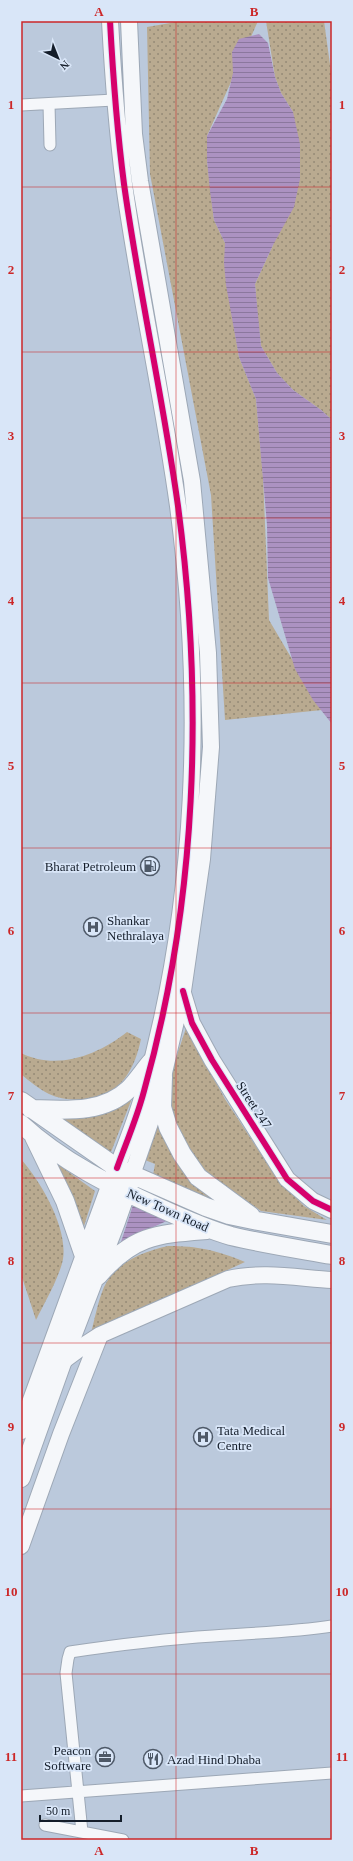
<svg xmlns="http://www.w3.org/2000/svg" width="353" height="1861" font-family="Georgia,serif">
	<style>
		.grass { fill: url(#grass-dots) }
		.water { fill: url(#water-rules) }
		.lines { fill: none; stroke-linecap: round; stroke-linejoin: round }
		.street-casing { stroke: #9da8b6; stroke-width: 13 }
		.secondary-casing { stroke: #9da8b6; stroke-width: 18 }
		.primary-casing { stroke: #9da8b6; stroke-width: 20 }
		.street { stroke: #f5f7fa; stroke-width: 11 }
		.secondary { stroke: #f5f7fa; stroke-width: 16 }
		.primary { stroke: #f5f7fa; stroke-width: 18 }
		.cycleway-casing { stroke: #d9e6f8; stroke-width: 8 }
		.cycleway { stroke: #d6006c; stroke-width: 6 }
		.grid { fill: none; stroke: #cc2728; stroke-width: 1; stroke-opacity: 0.55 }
		.labels { text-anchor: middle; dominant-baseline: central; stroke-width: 3.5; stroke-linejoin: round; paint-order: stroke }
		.poi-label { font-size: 13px; fill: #141d2a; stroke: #d9e6f8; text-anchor: start }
		.street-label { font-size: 13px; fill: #141d2a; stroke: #d9e6f8 }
		.neatline { fill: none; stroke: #cc2728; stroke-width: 1.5 }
		.grid-label { font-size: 13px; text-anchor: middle; font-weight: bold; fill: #cc2728 }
	</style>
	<defs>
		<pattern id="grass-dots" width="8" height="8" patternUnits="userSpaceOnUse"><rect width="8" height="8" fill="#b9aa90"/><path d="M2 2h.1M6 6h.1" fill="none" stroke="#958a76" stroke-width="1.8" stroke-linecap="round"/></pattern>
		<pattern id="water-rules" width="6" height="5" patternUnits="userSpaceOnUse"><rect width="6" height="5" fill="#ac92c1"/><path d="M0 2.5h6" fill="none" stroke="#8b779d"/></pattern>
	</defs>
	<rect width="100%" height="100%" fill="#bbc9dc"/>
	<!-- grass -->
	<path class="grass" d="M182,21H258L207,136V160L214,220L225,243L233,320L239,357L256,399L263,476L269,620L322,710L225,720L211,495L150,174L147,27Z
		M266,21H324L332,79V420L321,410L293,390L277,373L261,346L257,312L255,284L273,245L293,112L281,93L275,77Z
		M186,1028L225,1099L276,1177L304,1206L327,1220L261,1211L211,1176L191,1155L176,1126L169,1104L170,1084L176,1058Z
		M127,1032L141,1039C138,1053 134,1066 125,1078C109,1100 72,1105 49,1094C39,1089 29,1081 21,1074V1053C57,1071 98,1055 127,1032Z
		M128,1099L131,1101L111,1152L57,1117C91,1118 98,1118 128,1099Z
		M159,1124L211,1197L208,1198L153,1175L155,1164L145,1160L156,1126Z
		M21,1159C41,1182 68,1228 63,1259C60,1276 44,1304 36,1320L21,1274Z
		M52,1160L95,1191L80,1239Z
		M168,1246C198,1246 216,1250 245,1262L91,1333C95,1318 98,1301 104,1287C116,1262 142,1252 168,1246Z"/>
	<!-- water -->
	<path class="water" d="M259,34L268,43L275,77L281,93L293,112L300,144V179L294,207L273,245L255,284L261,346L277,373L293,390L321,410L332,420V724L313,700L295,669L268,578L267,525L256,399L239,357L226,285L224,263L225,243L214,220L210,191L207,160V136L227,99L233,73L232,52L239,39Z
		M133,1205L171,1219L136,1235L119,1248Z"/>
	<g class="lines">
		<!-- street casing -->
		<g class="street-casing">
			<path id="street" d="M49,104L50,145
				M21,105L114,100
				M21,1796L332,1773
				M45,1825L123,1840
				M82,1832L66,1673L68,1659L70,1652C117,1645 165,1639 213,1636C253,1633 293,1632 332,1626"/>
		</g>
		<!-- secondary casing -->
		<g class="secondary-casing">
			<path id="secondary" d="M110,21C113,76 117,130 124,184C139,292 163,398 178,506C204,701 197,902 144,1091C137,1118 126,1143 117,1168
				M129,21L134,134L140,181L192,481L208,653L211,747L202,859L183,991L163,1077L151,1120L132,1175
				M183,993L192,1023L212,1060L287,1179L313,1201L332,1210
				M63,1361L86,1344L100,1335L228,1279C262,1271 298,1278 332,1280
				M21,1546L61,1434L100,1335"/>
		</g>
		<!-- primary casing -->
		<g class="primary-casing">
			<path id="primary" d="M163,1077L162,1107L168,1127L182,1154L198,1177L251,1216
				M21,1101L117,1168L206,1207L229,1215L258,1221L332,1234
				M31,1109C65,1110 103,1114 129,1089C137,1081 144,1070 151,1062
				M21,1124C61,1161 111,1186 160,1208C184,1219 206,1229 231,1236C264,1244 298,1249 332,1255
				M34,1137L65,1201L84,1256
				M98,1276C133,1235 157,1234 207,1230
				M21,1430L115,1173
				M21,1478L62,1363L116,1222L130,1182"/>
		</g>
		<!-- street -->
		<use href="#street" class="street"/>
		<!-- secondary -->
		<use href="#secondary" class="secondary"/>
		<!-- primary -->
		<use href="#primary" class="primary"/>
		<!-- cycleway casing -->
		<g class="cycleway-casing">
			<path id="cycleway" d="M110,21C113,76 117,130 124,184C139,292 163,398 178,506C204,701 197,902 144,1091C137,1118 126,1143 117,1168
				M183,991L192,1023L212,1060L287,1179L313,1201L332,1210"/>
		</g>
		<!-- cycleway -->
		<use href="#cycleway" class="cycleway"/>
	</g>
	<!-- grid -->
	<path class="grid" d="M176,21V1840M21,187H332M21,352H332M21,518H332M21,683H332M21,848H332M21,1013H332M21,1178H332M21,1343H332M21,1509H332M21,1674H332"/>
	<!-- icons -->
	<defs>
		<g id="fuel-ring" transform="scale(1)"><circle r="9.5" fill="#d9e6f8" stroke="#4e5968" stroke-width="1.5"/><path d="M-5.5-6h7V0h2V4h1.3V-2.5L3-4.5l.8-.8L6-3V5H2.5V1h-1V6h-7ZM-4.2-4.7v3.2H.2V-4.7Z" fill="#4e5968"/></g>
		<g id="hospital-ring" transform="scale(1)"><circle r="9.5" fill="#d9e6f8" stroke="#4e5968" stroke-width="1.5"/><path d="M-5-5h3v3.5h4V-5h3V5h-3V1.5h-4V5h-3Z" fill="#4e5968"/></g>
		<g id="office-ring" transform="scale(1)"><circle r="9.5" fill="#d9e6f8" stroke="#4e5968" stroke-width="1.5"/><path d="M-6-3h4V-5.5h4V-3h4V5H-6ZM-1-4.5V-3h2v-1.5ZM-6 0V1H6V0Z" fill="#4e5968"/></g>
		<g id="restaurant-ring" transform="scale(1)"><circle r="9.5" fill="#d9e6f8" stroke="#4e5968" stroke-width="1.5"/><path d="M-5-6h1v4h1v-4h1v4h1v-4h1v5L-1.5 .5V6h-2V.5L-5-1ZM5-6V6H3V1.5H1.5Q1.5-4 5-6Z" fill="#4e5968"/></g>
	</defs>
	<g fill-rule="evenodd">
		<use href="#fuel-ring" x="150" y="866"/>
		<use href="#hospital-ring" x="93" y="927"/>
		<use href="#hospital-ring" x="203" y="1437"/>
		<use href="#office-ring" x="105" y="1757"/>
		<use href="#restaurant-ring" x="153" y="1759"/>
	</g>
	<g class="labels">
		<!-- poi labels -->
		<g class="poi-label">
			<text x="136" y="866" text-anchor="end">Bharat Petroleum</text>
			<text x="107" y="920">Shankar<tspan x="107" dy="15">Nethralaya</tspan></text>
			<text x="217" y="1430">Tata Medical<tspan x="217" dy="15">Centre</tspan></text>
			<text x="91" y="1750" text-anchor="end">Peacon<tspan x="91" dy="15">Software</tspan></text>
			<text x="167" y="1759">Azad Hind Dhaba</text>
		</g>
		<!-- street labels -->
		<g class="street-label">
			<text transform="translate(254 1105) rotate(57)">Street 247</text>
			<text transform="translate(168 1210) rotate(24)">New Town Road</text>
		</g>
	</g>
	<!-- border -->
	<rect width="353" height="1861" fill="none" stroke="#d9e6f8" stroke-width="44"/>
	<!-- north arrow -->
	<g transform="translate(58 58) rotate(137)" stroke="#d9e6f8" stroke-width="3" paint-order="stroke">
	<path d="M0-3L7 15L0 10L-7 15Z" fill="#141d2a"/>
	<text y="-6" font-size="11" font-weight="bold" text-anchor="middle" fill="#141d2a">N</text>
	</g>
	<!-- scale -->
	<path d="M40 1815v6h81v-6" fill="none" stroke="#141d2a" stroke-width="2"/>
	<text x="46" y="1815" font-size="12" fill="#141d2a" stroke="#d9e6f8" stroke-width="3" paint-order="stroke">50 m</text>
	<rect x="22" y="22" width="309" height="1817" class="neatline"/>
	<g class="grid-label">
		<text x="99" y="16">A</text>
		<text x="254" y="16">B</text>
		<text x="11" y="109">1</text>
		<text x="342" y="109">1</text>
		<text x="11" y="274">2</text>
		<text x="342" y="274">2</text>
		<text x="11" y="440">3</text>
		<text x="342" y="440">3</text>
		<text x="11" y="605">4</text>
		<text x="342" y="605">4</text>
		<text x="11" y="770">5</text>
		<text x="342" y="770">5</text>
		<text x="11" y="935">6</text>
		<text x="342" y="935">6</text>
		<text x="11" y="1100">7</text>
		<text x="342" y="1100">7</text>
		<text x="11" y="1265">8</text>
		<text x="342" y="1265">8</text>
		<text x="11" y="1431">9</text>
		<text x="342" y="1431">9</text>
		<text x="11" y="1596">10</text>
		<text x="342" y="1596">10</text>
		<text x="11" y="1761">11</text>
		<text x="342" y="1761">11</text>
		<text x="99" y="1855">A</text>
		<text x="254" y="1855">B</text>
	</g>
</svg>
